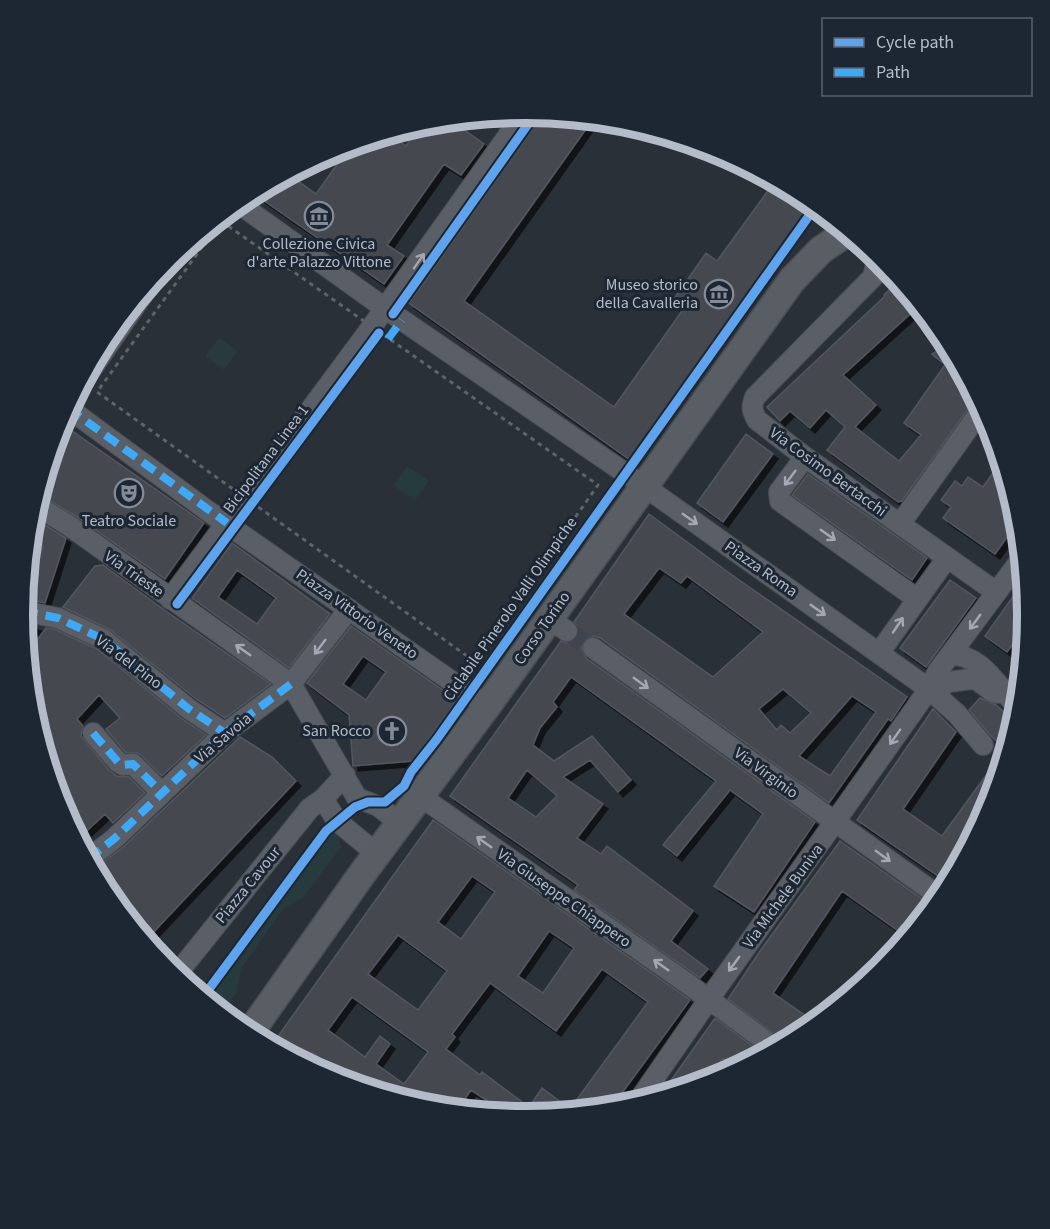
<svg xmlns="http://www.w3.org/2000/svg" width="1050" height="1229" font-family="'Source Sans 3',sans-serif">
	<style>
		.green { fill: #273a3e }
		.building { fill: #444950; stroke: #52575f; stroke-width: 1.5; fill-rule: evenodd; filter: url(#shadow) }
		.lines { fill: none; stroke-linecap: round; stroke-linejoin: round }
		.street-tunnel { stroke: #3f454e; stroke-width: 20; stroke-dasharray: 20 10; stroke-linecap: butt }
		.street-casing { stroke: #484c53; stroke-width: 22 }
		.secondary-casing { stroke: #484c53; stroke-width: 30 }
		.path { stroke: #5d636a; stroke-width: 3; stroke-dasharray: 4.5 4.5; stroke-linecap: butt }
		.street { stroke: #5a5e66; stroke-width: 20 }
		.secondary { stroke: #595d64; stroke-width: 27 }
		.quiet { stroke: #3fa9f5; stroke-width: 8; stroke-dasharray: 15 8; stroke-linecap: butt }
		.cycleway-casing { stroke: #1d2633; stroke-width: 13 }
		.cycleway { stroke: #60a3ed; stroke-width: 9 }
		.oneway { stroke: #a2a9b5 }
		.labels { text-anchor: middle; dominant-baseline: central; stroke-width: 6; stroke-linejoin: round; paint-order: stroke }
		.poi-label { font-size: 16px; fill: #b4bcc9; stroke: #1d2633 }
		.street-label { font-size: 16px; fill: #b4bcc9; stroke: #1d2633 }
		.rim { fill: none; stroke: #b4bcc9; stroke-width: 8 }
	</style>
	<defs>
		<filter id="shadow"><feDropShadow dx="5" dy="5" stdDeviation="0" flood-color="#0009"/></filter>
	</defs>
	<rect width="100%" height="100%" fill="#2a3038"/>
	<!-- green -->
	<path class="green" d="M219,338L238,351L224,370L205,356Z
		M407,466L429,481L415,500L394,486Z
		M329,823L337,829L341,847L303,898L284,908L241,969L237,991L222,1013L197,993Z"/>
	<!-- building -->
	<path class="building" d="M543,114L593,119L464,301L614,407L682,311L671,303L706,253L717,261L775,181L804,197L812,203L630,460L409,303Z
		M449,119L484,144L461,175L444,164L387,245L404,256L384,284L253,193L288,174L316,194L351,145L388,133L406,146L422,123Z
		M898,281L919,306L843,375L876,405L855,427L899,461L921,435L904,423L945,365L932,354L948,344L976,398L902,501L898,502L827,450L845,427L826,410L810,428L790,411L780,421L767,407L885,296L884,295Z
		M68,428L204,523L165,579L77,517L39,494L52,450Z
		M746,434L773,454L723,522L697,503Z
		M995,470L1006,479L1018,522L995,554L943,518L951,507L941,500L955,481L962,486L968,477L983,487Z
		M808,474L927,558L912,580L792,495Z
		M649,514L732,575L907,697L891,721L888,719L829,803L600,638L594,636L584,641L581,647L586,658L815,822L754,912L714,886L763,814L730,790L677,856L663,845L716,781L571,677L553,702L557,707L540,728L533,745L554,761L592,736L631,780L618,792L590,760L563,777L603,804L577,838L601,854L607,846L693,911L671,941L708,969L700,978L574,890L578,885L450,796L561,641L567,643L577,638L579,631L574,622ZM659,568L681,583L687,576L763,632L713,677L624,614ZM783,689L811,713L790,733L781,725L777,730L759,709ZM852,696L876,712L830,776L799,756ZM527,770L557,796L536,817L508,798Z
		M32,517L66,538L45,603L24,599L26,584L29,585L43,546L30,539Z
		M232,543L330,614L289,668L192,598ZM237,570L276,598L257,624L218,597Z
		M103,565L163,609L271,684L225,718L196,699L110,630L63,607L95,566Z
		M950,580L976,598L926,667L900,648Z
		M1024,581L1027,624L1007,652L985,636Z
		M23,623L37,626L31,648L46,628L54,629L97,649L181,718L206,735L162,776L141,755L137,753H126L106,729L120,718L99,695L77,719L83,726L81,736L109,770L117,776L129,777L145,793L113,823L105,814L78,839L61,806L32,712Z
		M351,626L457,700L413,761L353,766L349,715L307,683ZM363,656L386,672L366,700L343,684Z
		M980,698L996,705L1015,722L1007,750L991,736L969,710Z
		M933,709L956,732L903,809L942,836L1005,749L1007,750L993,795L956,846L965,852L948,883L857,820Z
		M240,737L272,757L296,781L146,940L107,893L94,869L122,848Z
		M433,820L690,1000L611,1108L525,1117L509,1115L471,1090L457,1110L427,1107L360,1087L312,1052L304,1063L271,1046ZM472,876L495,892L461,939L438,922ZM549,931L574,948L543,993L518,976ZM398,935L447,971L418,1010L368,974ZM602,969L648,1002L570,1109L542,1088L529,1107L482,1072L480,1075L446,1049L455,1037L452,1034L490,983L556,1031ZM352,997L428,1052L404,1084L376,1064L390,1044L380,1036L365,1057L328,1030Z
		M840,841L932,906L907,937L842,891L773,993L816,1023L804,1032L785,1042L728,999L760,951Z
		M715,1018L763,1054L737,1068L723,1058L706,1082L660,1096Z"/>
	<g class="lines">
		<!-- street-tunnel -->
		<path class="street-tunnel" d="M567,631L593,648"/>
		<!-- street casing -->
		<g class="street-casing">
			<path id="street" d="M238,203L386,309L644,486L929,689L957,714L983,745
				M878,257L873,277L755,397C751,407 752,411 757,420L805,457L996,592
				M84,380L157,274
				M68,408L208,511L487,706
				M805,457L779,492L780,501L916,598
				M36,505L71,527L291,684L357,798L378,806L400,823
				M900,524L982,409
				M170,599L371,328L525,112
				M23,611L58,618L103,639L189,709L225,733
				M548,619L567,631
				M593,648L940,897
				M879,653L947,558
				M951,655C982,654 998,688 1018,707
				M929,689L935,690L949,682L971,679L977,680L993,692L997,693
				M93,733L118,762L123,765L133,764L162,793
				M420,796L691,986L775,1048
				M323,799L337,821L377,854
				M88,859L114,839L225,733L291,684L349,609
				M176,975L310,808L323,799L345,775
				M637,1103L709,999L929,689L938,671L1022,558"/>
		</g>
		<!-- secondary casing -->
		<g class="secondary-casing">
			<path id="secondary" d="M249,1034L362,874L487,706L792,280L821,250L846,233"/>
		</g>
		<!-- path -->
		<path class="path" d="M221,221L598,485L474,661L97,392Z"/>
		<!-- street -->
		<use href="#street" class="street"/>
		<!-- secondary -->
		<use href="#secondary" class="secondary"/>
		<!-- quiet -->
		<path class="quiet" d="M388,339L402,320
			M68,408L227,523
			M23,611L58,618L103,639L189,709L225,733
			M461,687L474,661
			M93,733L118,762L123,765L133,764L162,793
			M88,859L114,839L225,733L291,684"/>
		<!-- cycleway casing -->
		<g class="cycleway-casing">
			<path id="cycleway" d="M393,314L536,113
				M177,604L379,333
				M203,997L326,831L355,807L368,802H385L404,786L411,772L437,739L816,206"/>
		</g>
		<!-- cycleway -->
		<use href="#cycleway" class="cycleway"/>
	</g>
	<!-- one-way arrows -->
	<defs><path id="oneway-shaft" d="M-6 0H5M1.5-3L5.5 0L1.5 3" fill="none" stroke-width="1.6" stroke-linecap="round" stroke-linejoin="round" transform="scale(1.5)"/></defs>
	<g class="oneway">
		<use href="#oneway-shaft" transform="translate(419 261) rotate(-55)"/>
		<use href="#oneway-shaft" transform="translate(790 478) rotate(127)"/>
		<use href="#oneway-shaft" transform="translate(690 519) rotate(35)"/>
		<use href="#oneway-shaft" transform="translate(828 535) rotate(35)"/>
		<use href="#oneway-shaft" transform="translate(818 610) rotate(35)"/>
		<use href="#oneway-shaft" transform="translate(975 622) rotate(126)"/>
		<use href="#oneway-shaft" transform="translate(898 625) rotate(-56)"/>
		<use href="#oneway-shaft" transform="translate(320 647) rotate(127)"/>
		<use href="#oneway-shaft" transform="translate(243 650) rotate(-145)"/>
		<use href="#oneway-shaft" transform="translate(641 683) rotate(36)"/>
		<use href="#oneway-shaft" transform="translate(895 737) rotate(125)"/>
		<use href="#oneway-shaft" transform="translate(484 842) rotate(-145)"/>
		<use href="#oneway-shaft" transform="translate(883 856) rotate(36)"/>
		<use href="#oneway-shaft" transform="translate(734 964) rotate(126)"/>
		<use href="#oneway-shaft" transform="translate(661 965) rotate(-145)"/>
	</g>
	<!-- icons -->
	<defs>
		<g id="museum-ring" transform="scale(1.5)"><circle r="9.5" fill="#1d2633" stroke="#848b96" stroke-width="1.5"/><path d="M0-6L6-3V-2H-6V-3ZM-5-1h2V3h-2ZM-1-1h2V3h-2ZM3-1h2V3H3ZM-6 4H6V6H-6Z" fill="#848b96"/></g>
		<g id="theatre-ring" transform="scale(1.5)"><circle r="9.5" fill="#1d2633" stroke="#848b96" stroke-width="1.5"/><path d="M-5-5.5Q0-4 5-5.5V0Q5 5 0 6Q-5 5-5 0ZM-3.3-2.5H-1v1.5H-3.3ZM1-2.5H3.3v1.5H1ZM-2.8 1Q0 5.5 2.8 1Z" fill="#848b96"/></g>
		<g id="church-ring" transform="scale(1.5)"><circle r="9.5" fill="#1d2633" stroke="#848b96" stroke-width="1.5"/><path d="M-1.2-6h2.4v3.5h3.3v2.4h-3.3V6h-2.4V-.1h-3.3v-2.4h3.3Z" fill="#848b96"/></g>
	</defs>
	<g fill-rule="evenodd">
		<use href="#museum-ring" x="319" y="216"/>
		<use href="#museum-ring" x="719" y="294"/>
		<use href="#theatre-ring" x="129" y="493"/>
		<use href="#church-ring" x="392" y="731"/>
	</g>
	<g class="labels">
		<!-- poi labels -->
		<g class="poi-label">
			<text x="319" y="244">Collezione Civica<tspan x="319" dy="18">d'arte Palazzo Vittone</tspan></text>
			<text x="698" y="285" text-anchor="end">Museo storico<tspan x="698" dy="18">della Cavalleria</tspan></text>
			<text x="129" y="521">Teatro Sociale</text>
			<text x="371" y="731" text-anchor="end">San Rocco</text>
		</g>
		<!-- street labels -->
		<g class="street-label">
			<text transform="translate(266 459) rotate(-53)">Bicipolitana Linea 1</text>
			<text transform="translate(828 472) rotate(36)">Via Cosimo Bertacchi</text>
			<text transform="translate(761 569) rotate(35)">Piazza Roma</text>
			<text transform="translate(134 574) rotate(35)">Via Trieste</text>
			<text transform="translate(510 609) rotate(-55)">Ciclabile Pinerolo Valli Olimpiche</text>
			<text transform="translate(357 614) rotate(35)">Piazza Vittorio Veneto</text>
			<text transform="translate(542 628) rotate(-55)">Corso Torino</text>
			<text transform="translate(129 662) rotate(37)">Via del Pino</text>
			<text transform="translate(223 738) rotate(-40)">Via Savoia</text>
			<text transform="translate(766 773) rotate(36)">Via Virginio</text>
			<text transform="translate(248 885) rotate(-51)">Piazza Cavour</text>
			<text transform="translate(783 896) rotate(-54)">Via Michele Buniva</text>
			<text transform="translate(564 898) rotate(35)">Via Giuseppe Chiappero</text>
		</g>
	</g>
	<!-- crop -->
	<path d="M0 0H1050V1229H0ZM524 123H526A491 491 0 0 1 1017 614V615A491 491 0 0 1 526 1106H524A491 491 0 0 1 33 615V614A491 491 0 0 1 524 123Z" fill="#1d2633" fill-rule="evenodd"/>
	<path class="rim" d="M524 123H526A491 491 0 0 1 1017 614V615A491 491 0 0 1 526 1106H524A491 491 0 0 1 33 615V614A491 491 0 0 1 524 123Z"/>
	<!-- legend -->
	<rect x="822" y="18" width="210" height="78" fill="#1d2633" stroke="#59626f" stroke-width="1.5"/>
	<rect x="834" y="38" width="30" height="9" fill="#60a3ed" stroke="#59626f" stroke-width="1.5"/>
	<text x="876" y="48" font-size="18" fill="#b4bcc9">Cycle path</text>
	<rect x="834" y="68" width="30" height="9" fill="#3fa9f5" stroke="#59626f" stroke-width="1.5"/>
	<text x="876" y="78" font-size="18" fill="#b4bcc9">Path</text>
</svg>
